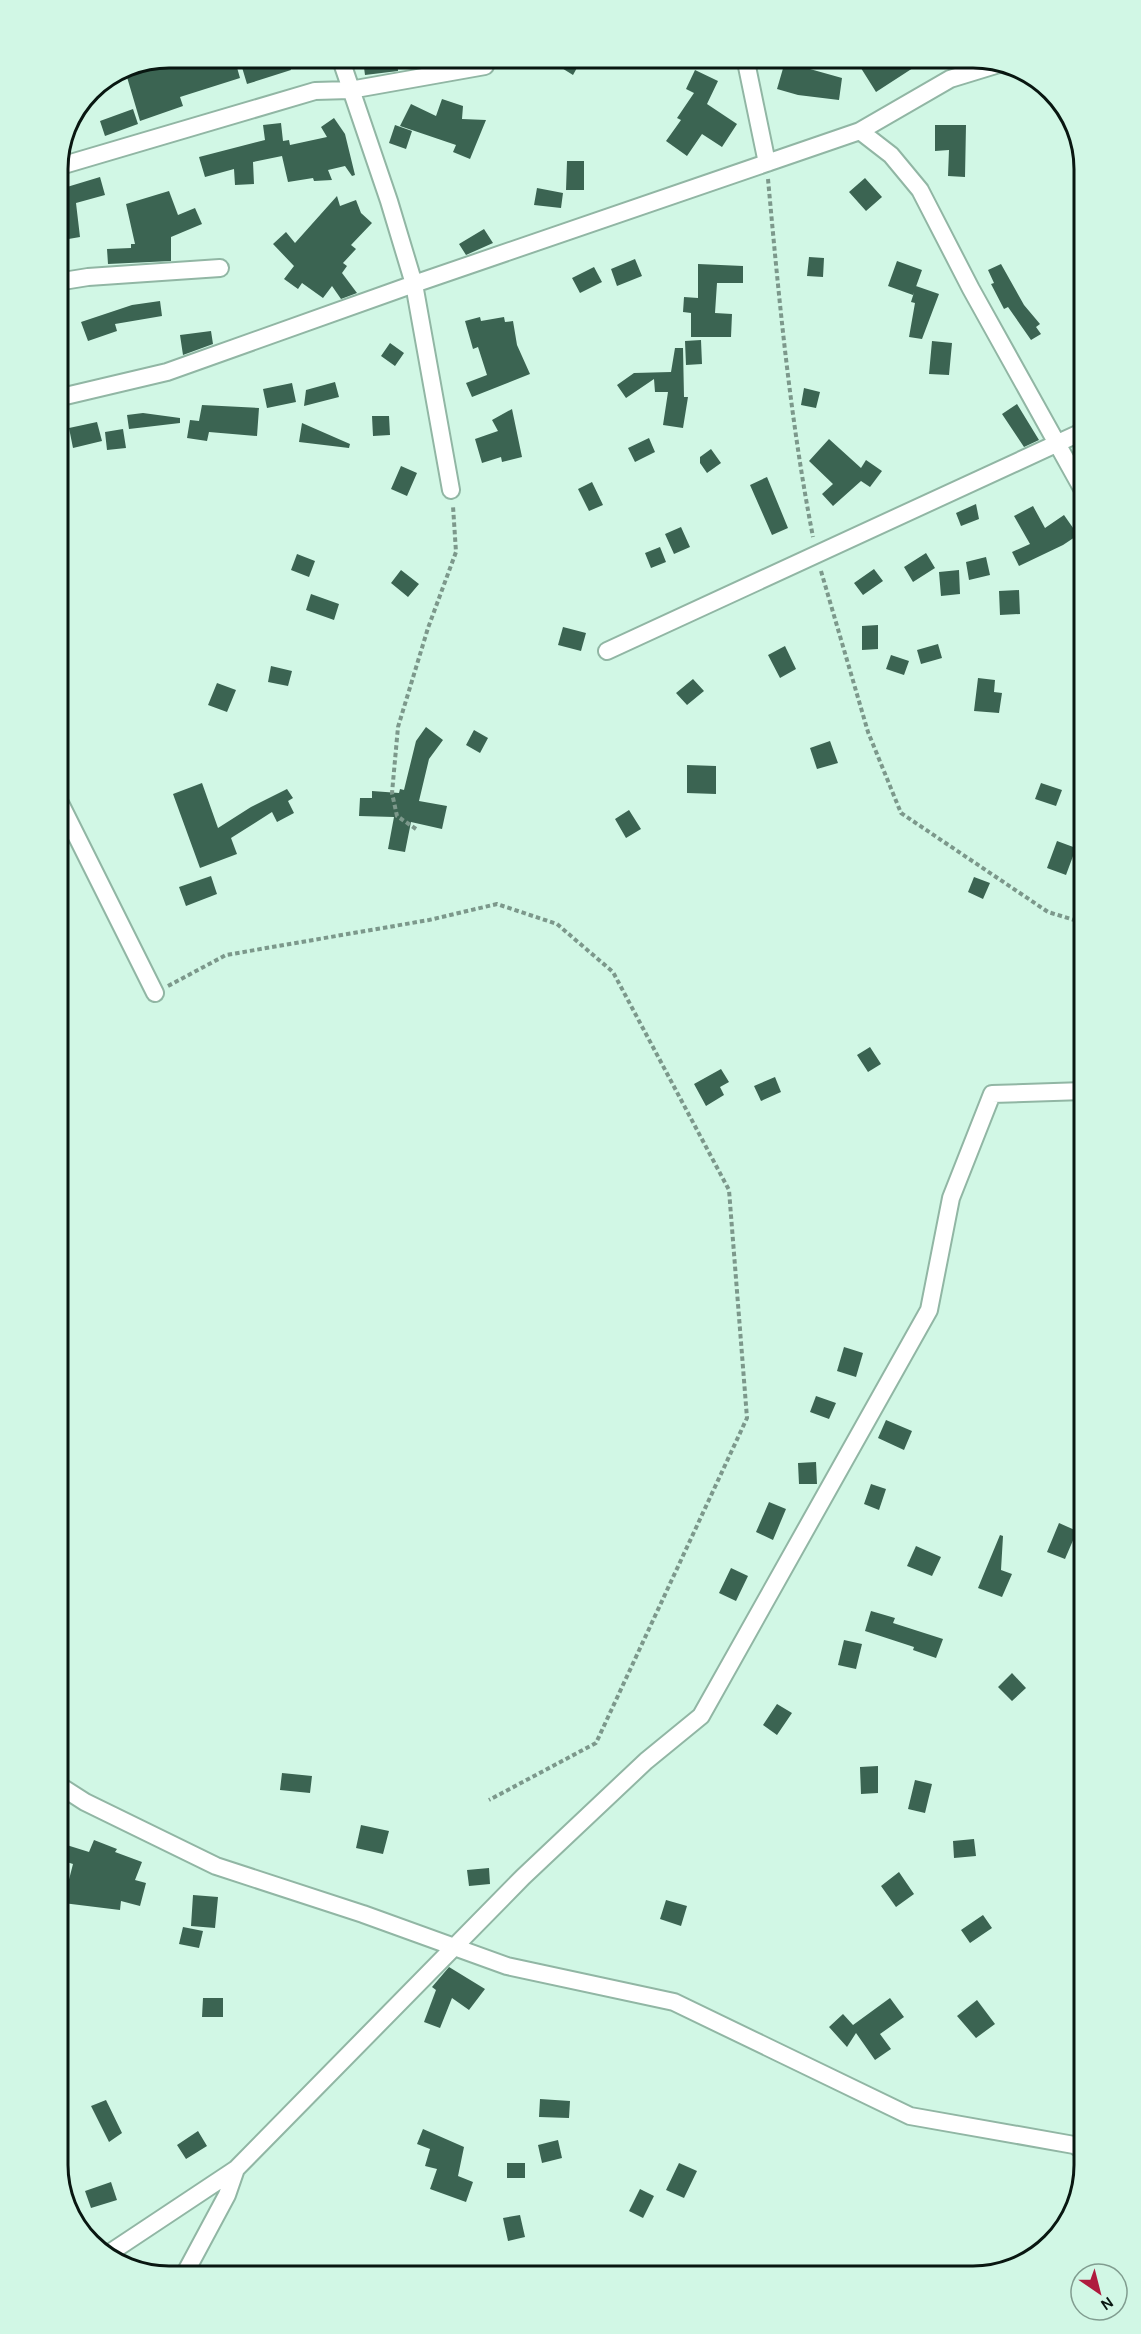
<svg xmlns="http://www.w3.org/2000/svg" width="1141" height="2334" font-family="Karla,sans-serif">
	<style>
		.building { fill: #3b6452 }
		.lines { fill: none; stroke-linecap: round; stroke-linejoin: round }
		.minor-casing { stroke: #91b6a4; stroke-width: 20 }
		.path { stroke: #7c988b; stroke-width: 4; stroke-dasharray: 4.5 3; stroke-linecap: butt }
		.minor { stroke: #fff; stroke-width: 16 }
		.rim { fill: none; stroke: #091711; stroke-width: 3 }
	</style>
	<rect width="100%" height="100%" fill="#d1f7e5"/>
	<!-- building -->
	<path class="building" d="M168,57H234L240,78L180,97L183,106L140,121L124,67Z
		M261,57H287L291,70L247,84L241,64Z
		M544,57H583L573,75Z
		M854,57H905L913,68L876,92Z
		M397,58L398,71L365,75L363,60Z
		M792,64L842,78L839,100L798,95L777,89L784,65L790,67Z
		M695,70L718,81L707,104L737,124L722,147L702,134L687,156L666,141L681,120L677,118L694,93L686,89Z
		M442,99L463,106L462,119L486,120L470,159L453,152L456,145L400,126L411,104L436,116Z
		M133,109L138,124L105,136L100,121Z
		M334,118L345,134L355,175L352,176L345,166L328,170L332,180L314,181L313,178L288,182L282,156L253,162L254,184L235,185L234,169L205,177L199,157L265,140L263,125L281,123L283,141L289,140L290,145L327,137L321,127Z
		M395,125L412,131L406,149L389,143Z
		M935,125H966L965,177L948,176L949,150L935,151Z
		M567,161H584V190H566Z
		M100,177L105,195L76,203L80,237L57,241V190Z
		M865,178L882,197L866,211L849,192Z
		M537,188L563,193L561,208L534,205Z
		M169,191L178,215L195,208L202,224L171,237V261L108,264L107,249L131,248V244H135L126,204Z
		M337,196L340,206L356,200L361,213L372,223L351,245L356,249L343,263L347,266L342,273L357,293L341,299L332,286L323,298L302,283L298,289L284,279L294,266L273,244L286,232L295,243Z
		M484,229L493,243L466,255L459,244Z
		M809,257L824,258L823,277L807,276Z
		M635,259L642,276L617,286L611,269Z
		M897,261L922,270L913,295L888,286Z
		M698,264L743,266V283H717L715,313L732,314L731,337H691V313L683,312L684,297L698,298Z
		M1001,264L1024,305L1040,324L1036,327L1041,334L1031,340L1008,307L1004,309L991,284L994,283L988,270Z
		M594,267L602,282L580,293L572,278Z
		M916,286L939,294L922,339L909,337L915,303L911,302Z
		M160,301L162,316L115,324L117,331L88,341L81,322L132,305Z
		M480,317L481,321L504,317L505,322L513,321L517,345L530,374L472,397L466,383L487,375L478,347L473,349L465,321Z
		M211,331L213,344L183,355L180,335Z
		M701,340L702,364L686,365L685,341Z
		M932,341L952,343L949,375L929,374Z
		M390,343L404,353L395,366L381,356Z
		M675,348H683L684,397H688L683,428L663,425L668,392H655L654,379L626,398L617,385L634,373L671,372Z
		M335,382L339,397L304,406L306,390Z
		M292,383L296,402L267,408L263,389Z
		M804,388L820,392L816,408L801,405Z
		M1017,404L1039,440L1024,447L1002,414Z
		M202,405L259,408L257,436L209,432L207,441L187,438L190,420L199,421Z
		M512,409L522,457L502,462L501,457L482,463L475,439L498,431L492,420Z
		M143,413L180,418V423L129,429L127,415Z
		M372,416H389L390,435L373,436Z
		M97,422L102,441L73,448L69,428Z
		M302,423L350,444L349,448L299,442Z
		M123,429L126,448L107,450L105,432Z
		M649,438L655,452L635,462L628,448Z
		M829,439L861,468L866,460L882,471L870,487L861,481L833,506L822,494L833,484L809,461Z
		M711,449L721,463L707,473L700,463V457Z
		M401,466L417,473L407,496L391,489Z
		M767,477L788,528L772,535L750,485Z
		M592,482L603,505L589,511L578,489Z
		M976,504L979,519L961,526L956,513Z
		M1033,506L1045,528L1064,515L1078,535L1063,545L1019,566L1012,552L1030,544L1014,516Z
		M681,527L690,547L674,554L665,534Z
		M660,547L666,562L651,568L645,553Z
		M926,553L935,568L913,582L904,567Z
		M297,554L315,561L309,577L291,570Z
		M986,557L990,575L969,580L966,562Z
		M874,569L883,581L863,595L854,583Z
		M401,570L419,584L408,597L391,583Z
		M959,570L960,594L941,596L939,572Z
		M1019,590L1020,614L1000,615L999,591Z
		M311,594L339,604L334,620L306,610Z
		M878,625V649L862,650V626Z
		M563,627L586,633L581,651L558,645Z
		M938,644L942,658L921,664L917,650Z
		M785,646L796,669L780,678L768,655Z
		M891,655L909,661L904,675L886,669Z
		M271,666L292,671L288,686L268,682Z
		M978,678L995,680L994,692L1002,693L999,713L974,711Z
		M693,679L704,691L687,705L676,693Z
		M217,683L236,690L227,712L208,705Z
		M426,727L443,740L429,759L419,801L447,806L442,829L411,822L405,852L388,849L394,817L359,816L360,798H372V791L399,793L400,789L404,790L416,741Z
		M474,730L488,738L480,753L466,745Z
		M830,741L838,763L817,769L810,748Z
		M687,765L716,766V794L687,793Z
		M202,783L218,828L251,807L287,789L293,798L288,801L294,813L277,822L272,812L231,838L237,854L200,868L173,794Z
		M1041,783L1062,790L1056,806L1035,799Z
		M629,810L641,829L626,838L615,819Z
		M1057,841L1076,848L1066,875L1047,868Z
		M211,876L217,894L186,906L179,887Z
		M974,877L990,883L983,899L968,892Z
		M870,1047L881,1064L868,1072L857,1055Z
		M721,1069L729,1082L720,1087L724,1095L706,1106L694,1084Z
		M775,1077L781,1092L761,1101L754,1086Z
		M844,1347L863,1353L856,1377L837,1371Z
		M816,1396L836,1403L829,1419L810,1412Z
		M886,1420L912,1431L904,1450L878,1438Z
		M816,1462L817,1484H799L798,1463Z
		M871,1484L886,1489L879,1510L864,1504Z
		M769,1502L786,1509L773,1540L756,1532Z
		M1059,1523L1077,1531L1065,1559L1047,1552Z
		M1000,1535L1003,1536L1001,1570L1012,1574L1002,1597L978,1588Z
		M916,1546L941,1557L932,1576L907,1566Z
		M731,1568L748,1576L736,1601L719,1593Z
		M871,1611L895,1618L893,1623L943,1639L936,1658L913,1650L914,1647L865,1631Z
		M844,1640L862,1644L856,1669L838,1665Z
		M1012,1673L1026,1688L1012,1701L998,1687Z
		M777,1704L792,1713L777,1735L763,1725Z
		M878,1766V1793L861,1794L860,1767Z
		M282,1773L312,1776L310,1793L280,1790Z
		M915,1780L932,1784L925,1813L908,1809Z
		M361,1825L389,1831L383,1854L356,1848Z
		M974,1839L976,1856L954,1858L953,1841Z
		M94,1840L117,1849L115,1852L142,1862L135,1880L146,1883L140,1906L121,1901L120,1910L63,1903L73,1864L57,1859V1842L89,1852Z
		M489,1868L490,1884L469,1886L467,1870Z
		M899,1872L914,1894L896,1907L881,1886Z
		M193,1895L218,1897L215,1928L191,1926Z
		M666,1900L687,1906L681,1926L660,1919Z
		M983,1915L992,1928L970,1943L961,1930Z
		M183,1927L203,1931L199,1948L179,1944Z
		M449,1967L485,1989L469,2010L452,1998L440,2028L424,2022L436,1990L432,1987Z
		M203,1998H223V2017H202Z
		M890,1998L904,2017L880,2034L891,2049L875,2060L856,2033L847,2047L829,2027L843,2014L853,2025Z
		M977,2000L995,2024L976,2038L957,2016Z
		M540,2099L570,2101L569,2118L539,2117Z
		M106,2100L122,2133L109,2142L91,2106Z
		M423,2129L464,2147L458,2176L473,2182L466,2202L430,2189L437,2169L425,2166L430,2149L417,2144Z
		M198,2131L207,2146L186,2159L177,2145Z
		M558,2140L562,2158L542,2163L538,2145Z
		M507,2163H525V2178H507Z
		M679,2163L697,2171L684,2198L666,2190Z
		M111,2182L117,2200L91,2208L85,2191Z
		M640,2189L654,2196L643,2218L629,2211Z
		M520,2215L525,2237L508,2241L503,2218Z"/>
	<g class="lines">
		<!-- minor casing -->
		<g class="minor-casing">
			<path id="minor" d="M340,57L389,201L414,284L451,490
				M745,57L767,163
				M860,131L891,155L920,190L971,289L1084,492
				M57,167L315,91L350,90L485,66
				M57,282L88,277L220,268
				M57,398L167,372L414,284L860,131L950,79L999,64
				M607,651L1084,431
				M57,797L155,993
				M57,1784L85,1802L216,1866L363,1914L507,1966L674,2002L910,2116L1074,2145L1084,2151
				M105,2256L236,2169L523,1877L646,1761L701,1716L929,1310L951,1198L992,1094L1084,1091
				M183,2277L227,2195L236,2169"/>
		</g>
		<!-- path -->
		<path class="path" d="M768,179C779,299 790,419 813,537
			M821,571L868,732L901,813L1048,912L1084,923
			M416,829L397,816L392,793L398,727L428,628L456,552L453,506
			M168,986L226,955L429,920L497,904L557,924L613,972L729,1190L747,1418L596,1743L489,1800"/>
		<!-- minor -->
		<use href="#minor" class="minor"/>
	</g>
	<!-- crop -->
	<path d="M0 0H1141V2334H0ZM169 68H973A101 101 0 0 1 1074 169V2165A101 101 0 0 1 973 2266H169A101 101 0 0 1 68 2165V169A101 101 0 0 1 169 68Z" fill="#d1f7e5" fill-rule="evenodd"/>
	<path class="rim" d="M169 68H973A101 101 0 0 1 1074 169V2165A101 101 0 0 1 973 2266H169A101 101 0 0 1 68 2165V169A101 101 0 0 1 169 68Z"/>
	<!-- north arrow -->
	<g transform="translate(1099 2292) rotate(145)"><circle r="28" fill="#d1f7e5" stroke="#819d90" stroke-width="1.5"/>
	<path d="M0-4.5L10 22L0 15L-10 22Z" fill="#af1b3e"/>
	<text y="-9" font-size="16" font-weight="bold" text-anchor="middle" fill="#091711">N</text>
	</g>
</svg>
